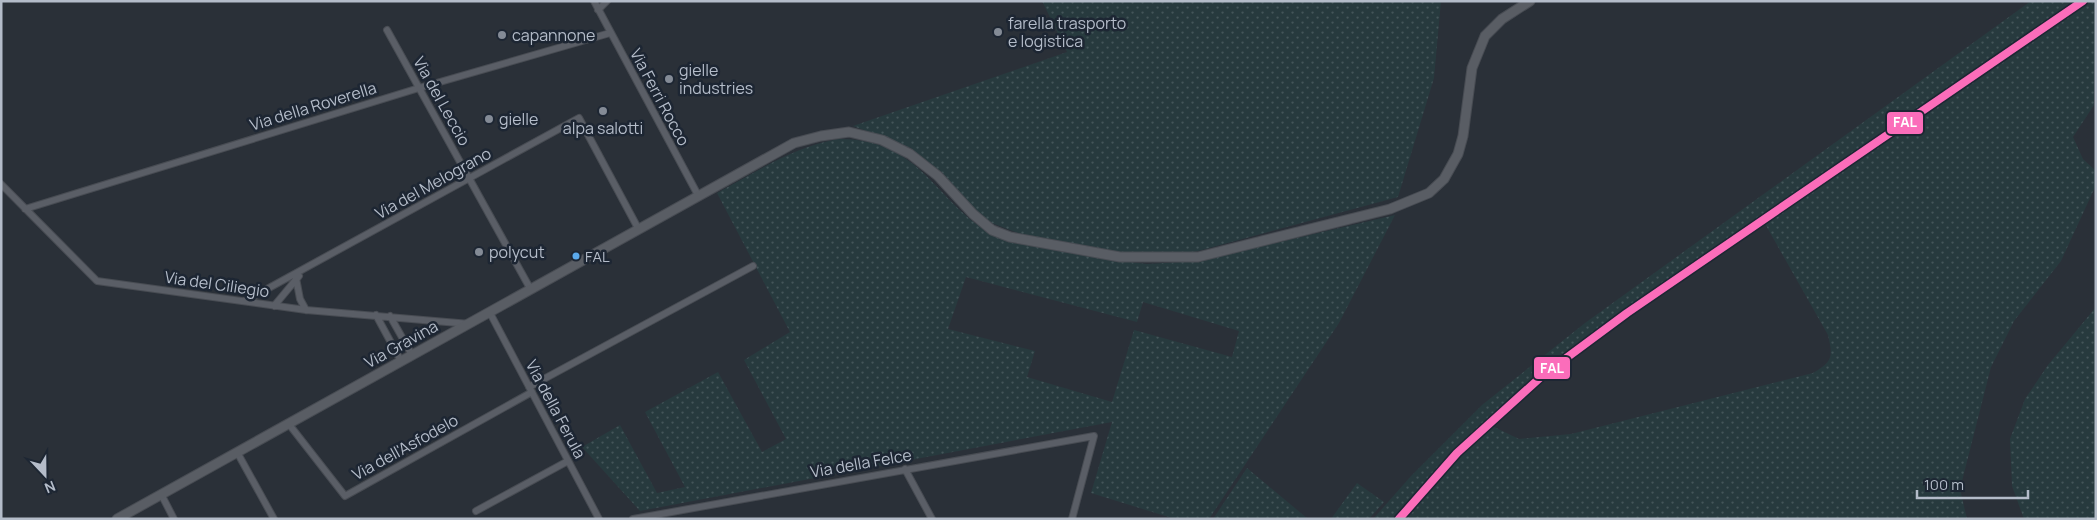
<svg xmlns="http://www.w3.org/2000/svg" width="2097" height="520" font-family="Manrope,sans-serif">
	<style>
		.grass { fill: url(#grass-dots); fill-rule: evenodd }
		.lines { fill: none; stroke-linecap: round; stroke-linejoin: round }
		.minor-casing { stroke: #484c53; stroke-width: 8 }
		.secondary-casing { stroke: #484c53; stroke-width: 11 }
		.minor { stroke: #5a5e66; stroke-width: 6 }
		.secondary { stroke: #595d64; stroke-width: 9 }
		.rail-1-casing { stroke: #1d2633; stroke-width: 11 }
		.rail-1 { stroke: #fb6dba; stroke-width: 8 }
		.poi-dot { fill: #848b96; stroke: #1d2633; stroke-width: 2 }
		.bus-dot { fill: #5aa8eb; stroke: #1d2633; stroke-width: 2 }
		.labels { text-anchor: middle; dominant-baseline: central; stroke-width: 5; stroke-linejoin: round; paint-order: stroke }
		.bus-label { font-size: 15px; fill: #b4bcc9; stroke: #1d2633; text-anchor: start }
		.poi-label { font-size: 16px; fill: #b4bcc9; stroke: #1d2633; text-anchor: start }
		.street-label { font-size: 16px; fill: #b4bcc9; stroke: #1d2633 }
		.line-badge { stroke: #1d2633; stroke-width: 2 }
		.badge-label { font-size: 14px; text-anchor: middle; font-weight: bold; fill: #fff }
	</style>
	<defs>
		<pattern id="grass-dots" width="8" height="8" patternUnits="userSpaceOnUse" patternTransform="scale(1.25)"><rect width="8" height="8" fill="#273a3e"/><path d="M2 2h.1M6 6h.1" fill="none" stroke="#445559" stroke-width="1.8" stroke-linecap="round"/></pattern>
	</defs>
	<rect width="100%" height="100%" fill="#2a3038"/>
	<!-- grass -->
	<path class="grass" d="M1042,1H1441L1434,78L1398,197L1187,254L1113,252L1026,236L989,222L911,148L853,126L1067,52Z
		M2031,1H2075L1566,354L1450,460L1397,519H1373L1411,476L1482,405L1585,323Z
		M2085,1H2096L2094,105L2073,137L2083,159L2096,171V185L2061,261L2014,321L1991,367L1960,489L1967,519H1401L1490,425L1519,439L1571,434L1813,373C1833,361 1833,357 1828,335L1764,222Z
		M838,139C929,138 937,215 1009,242L1112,260L1147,264L1198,261L1395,215L1339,323L1209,519H1175L1091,493L1112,422L640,511L582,447L620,425L657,493L685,487L645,412L718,372L762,452L786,439L744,360L790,332L717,193C756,172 793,147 838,139ZM966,277L1137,322L1143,302L1239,331L1232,357L1134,330L1112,402L1027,377L1035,351L948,329Z
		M2096,307V519H2024L2012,486L2010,439L2025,399L2048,365Z
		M1247,468L1308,519H1213Z
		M1357,483L1384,502L1369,519H1331Z"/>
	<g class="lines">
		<!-- minor casing -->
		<g class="minor-casing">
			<path id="minor" d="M594,1L699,197
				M598,10L607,1
				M387,30L531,290
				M1,184L97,281L306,310L470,324
				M25,209L419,88L610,33
				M296,278L300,299L306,310
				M245,301L579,118L639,230
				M274,306L299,276
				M490,313L599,519
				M376,315L401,361
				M390,316L412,355
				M529,387L753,266
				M288,423L345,496L532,392
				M237,452L274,519
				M905,469L932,519
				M161,494L174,519
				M476,511L568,461
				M633,519L1094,436L1072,519"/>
		</g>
		<!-- secondary casing -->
		<g class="secondary-casing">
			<path id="secondary" d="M117,519L794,143L821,136L849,132L882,140L910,154L938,176L973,214L992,230L1010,237L1120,257H1198L1390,209L1429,193L1444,179L1458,154L1463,136L1472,68L1485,36L1502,19L1530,1"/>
		</g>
		<!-- minor -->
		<use href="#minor" class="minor"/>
		<!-- secondary -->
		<use href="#secondary" class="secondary"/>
		<!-- rail-1 casing -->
		<g class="rail-1-casing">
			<path id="rail-1" d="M1399,519L1457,453L1542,376L1627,313L2083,1"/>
		</g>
		<!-- rail-1 -->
		<use href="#rail-1" class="rail-1"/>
	</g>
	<!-- markers -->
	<g class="poi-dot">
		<circle cx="998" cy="32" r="5"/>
		<circle cx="502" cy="35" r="5"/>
		<circle cx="669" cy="79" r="5"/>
		<circle cx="603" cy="111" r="5"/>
		<circle cx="489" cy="119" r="5"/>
		<circle cx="479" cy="252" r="5"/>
	</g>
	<circle class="bus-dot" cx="576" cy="256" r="4.5"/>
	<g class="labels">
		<!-- bus labels -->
		<g class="bus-label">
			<text x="585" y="256">FAL</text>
		</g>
		<!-- poi labels -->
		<g class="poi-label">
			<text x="1008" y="23">farella trasporto<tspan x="1008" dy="18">e logistica</tspan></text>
			<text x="512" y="35">capannone</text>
			<text x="679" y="70">gielle<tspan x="679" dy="18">industries</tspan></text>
			<text x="499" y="119">gielle</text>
			<text x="603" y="128" text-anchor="middle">alpa salotti</text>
			<text x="489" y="252">polycut</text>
		</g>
		<!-- street labels -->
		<g class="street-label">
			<text transform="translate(660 97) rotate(62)">Via Ferri Rocco</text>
			<text transform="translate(442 101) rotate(61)">Via del Leccio</text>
			<text transform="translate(313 106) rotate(-17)">Via della Roverella</text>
			<text transform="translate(433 183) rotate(-29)">Via del Melograno</text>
			<text transform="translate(217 284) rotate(8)">Via del Ciliegio</text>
			<text transform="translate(401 344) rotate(-29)">Via Gravina</text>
			<text transform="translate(556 409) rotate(62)">Via della Ferula</text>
			<text transform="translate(405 447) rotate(-29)">Via dell'Asfodelo</text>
			<text transform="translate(861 463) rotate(-10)">Via della Felce</text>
		</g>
	</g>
	<g class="line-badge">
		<rect x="1886" y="111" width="38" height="24" rx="5" fill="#fb6dba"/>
		<rect x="1533" y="356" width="38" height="24" rx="5" fill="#fb6dba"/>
	</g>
	<g class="badge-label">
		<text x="1905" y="127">FAL</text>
		<text x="1552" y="373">FAL</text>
	</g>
	<!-- border -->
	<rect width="2097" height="520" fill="none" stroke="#b4bcc9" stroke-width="5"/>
	<!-- north arrow -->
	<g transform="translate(45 475) rotate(158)" stroke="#1d2633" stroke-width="4" paint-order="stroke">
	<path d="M0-4L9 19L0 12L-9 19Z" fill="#b4bcc9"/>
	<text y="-8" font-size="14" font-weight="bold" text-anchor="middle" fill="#b4bcc9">N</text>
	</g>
	<!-- scale -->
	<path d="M1917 490v8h111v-8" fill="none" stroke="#b4bcc9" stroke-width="2.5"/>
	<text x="1924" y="490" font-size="15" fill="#b4bcc9" stroke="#1d2633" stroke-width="4" paint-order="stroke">100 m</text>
</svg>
